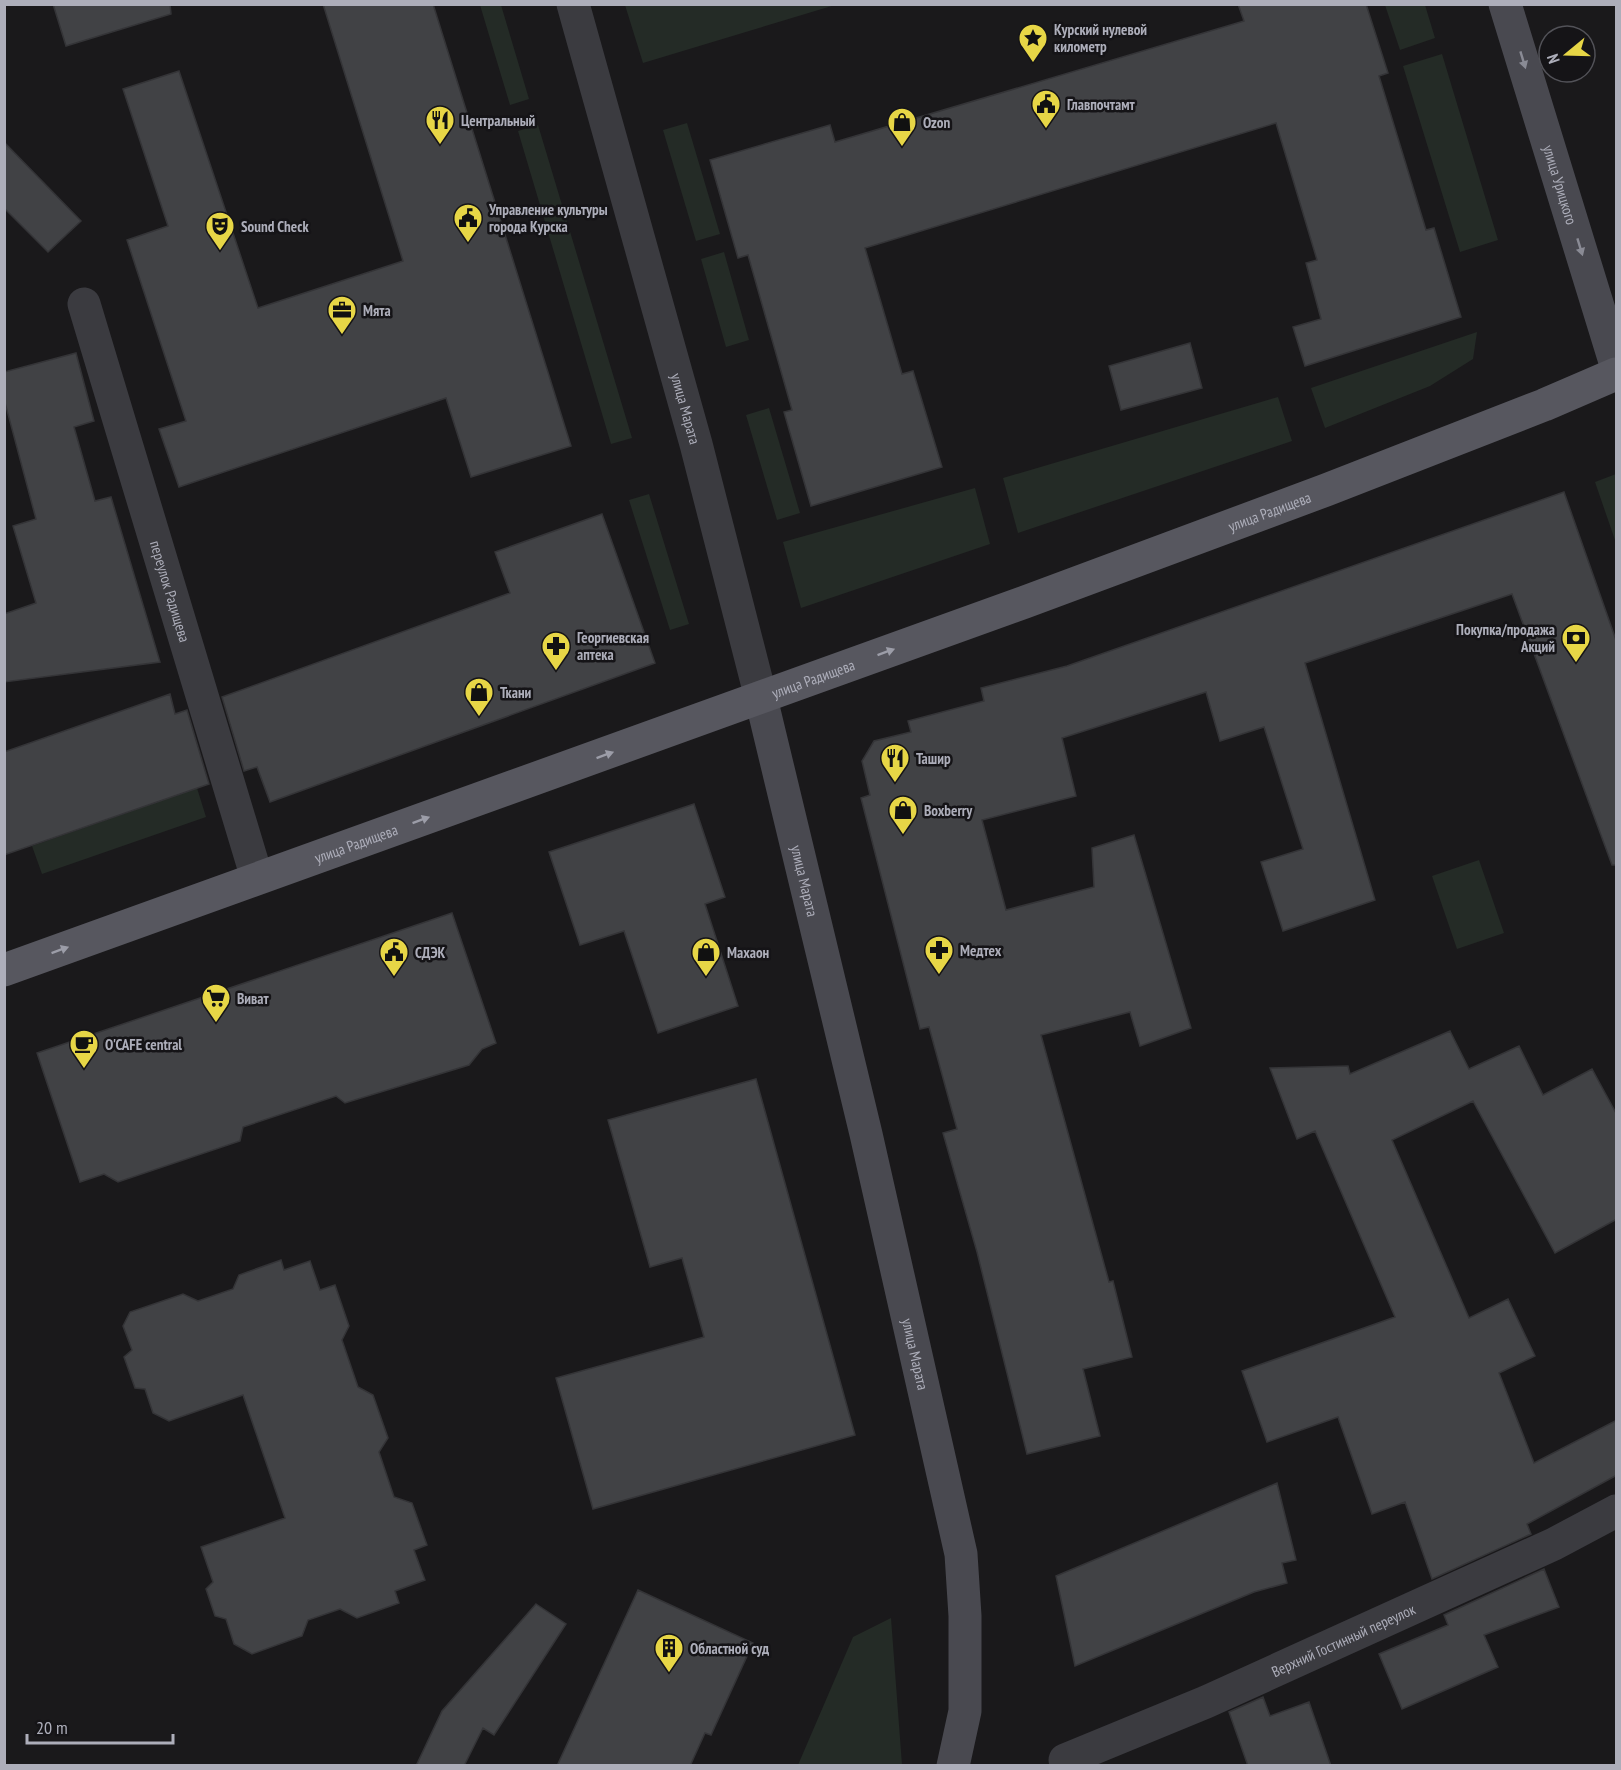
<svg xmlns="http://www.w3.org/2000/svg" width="1621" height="1770" font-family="'PT Sans Narrow',sans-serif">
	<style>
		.green { fill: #242b26 }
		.building { fill: #414245; stroke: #343437; stroke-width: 1.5 }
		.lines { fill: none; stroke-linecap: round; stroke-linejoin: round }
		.minor { stroke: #3b3b40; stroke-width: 33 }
		.tertiary { stroke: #3b3b40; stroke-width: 33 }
		.secondary { stroke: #494950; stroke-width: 33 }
		.primary { stroke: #57575f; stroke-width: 33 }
		.oneway { fill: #8a8b95 }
		.oneway2 { fill: #9c9da8 }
		.labels { text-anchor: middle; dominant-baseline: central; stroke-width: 5; stroke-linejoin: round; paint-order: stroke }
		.poi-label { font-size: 15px; font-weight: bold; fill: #adaeba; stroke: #151417; text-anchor: start }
		.street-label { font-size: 15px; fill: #adaeba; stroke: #151417 }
	</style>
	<rect width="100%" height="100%" fill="#1a191b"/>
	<!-- green -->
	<path class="green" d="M480,5H501L529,99L510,105Z
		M625,5V4L835,5L643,63Z
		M1385,5H1425L1435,38L1400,50Z
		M1442,54L1498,240L1460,252L1403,66Z
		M687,123L720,234L696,241L663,130Z
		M538,125L632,438L611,444L518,131Z
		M724,252L749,340L726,347L701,259Z
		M1477,332L1473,359L1430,386L1325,428L1311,388Z
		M1278,397L1292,441L1018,533L1003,478Z
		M769,408L800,513L777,520L746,415Z
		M1616,474V543L1595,482Z
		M975,488L990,544L801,608L783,542Z
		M649,494L689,624L670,630L629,500Z
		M197,788L206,817L42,874L32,846Z
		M1479,860L1504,933L1457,949L1432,876Z
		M891,1618L902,1765H798L853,1637Z"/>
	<!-- building -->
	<path class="building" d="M53,4H170L171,14L66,46Z
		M323,4H433L571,446L471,477L446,398L179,487L159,429L186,421L127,240L168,226L123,89L179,71L258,308L403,261Z
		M1238,4H1366L1388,73L1379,76L1426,230L1434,228L1461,317L1305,366L1293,327L1321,319L1306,263L1317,260L1276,123L865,248L902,374L913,371L942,467L811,506L784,412L792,410L748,255L738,258L710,160L830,125L835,142L1244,21Z
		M4,142L81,221L48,252L4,208Z
		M1190,343L1202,388L1121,410L1109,366Z
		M76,353L94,421L74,427L95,501L111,497L160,662L4,682V614L36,603L13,526L36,519L4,399V372Z
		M1564,492L1617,643V865H1612L1512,594L1305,663L1375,900L1283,931L1261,862L1303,849L1264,727L1220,741L1206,692L1062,738L1076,796L982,820L1006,910L1094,887L1092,848L1134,835L1191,1028L1140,1046L1130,1012L1041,1035L1109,1282L1113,1281L1132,1357L1083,1369L1100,1436L1027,1454L977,1252L943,1133L957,1129L929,1027L920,1029L861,798L870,795L862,761L874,741L911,732L908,721L984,701L981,688L1067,666Z
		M602,514L655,663L270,802L257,767L244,771L222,697L510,593L495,552Z
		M170,694L175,714L187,710L209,784L4,855V752Z
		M694,804L725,897L705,904L738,1006L658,1033L624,931L580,945L549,852Z
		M452,913L496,1043L482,1049L469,1065L345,1103L336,1096L243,1127L240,1141L118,1182L104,1174L80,1182L37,1053Z
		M1450,1031L1469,1069L1519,1046L1543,1095L1592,1069L1617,1115V1219L1555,1253L1473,1101L1392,1140L1469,1318L1508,1299L1535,1356L1499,1373L1534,1463L1617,1420V1475L1527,1524L1531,1534L1432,1579L1405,1502L1372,1514L1338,1417L1267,1442L1242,1371L1395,1317L1315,1131L1297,1139L1270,1068L1348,1066L1350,1074Z
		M756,1079L855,1435L593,1509L556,1378L704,1337L682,1258L650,1267L608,1120Z
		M281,1260L284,1270L310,1261L320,1290L335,1285L349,1326L342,1340L358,1387L373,1395L388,1438L379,1452L394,1497L412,1503L427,1545L414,1550L425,1580L395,1591L399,1603L357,1618L340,1609L308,1620L302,1636L252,1654L234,1644L226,1619L215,1616L206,1589L213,1582L201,1547L285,1518L243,1395L169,1421L153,1413L145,1389L135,1388L124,1357L132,1350L123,1326L130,1312L183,1294L198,1301L233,1289L239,1275Z
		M1277,1483L1296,1560L1282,1563L1287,1583L1254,1592L1075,1666L1056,1576Z
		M1544,1569L1559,1607L1484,1635L1498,1667L1402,1709L1379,1654L1448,1625L1444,1615Z
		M638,1590L753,1643L711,1735L705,1733L690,1766H557Z
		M536,1604L566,1624L494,1735L483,1728L464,1766H416L442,1711Z
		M1263,1697L1270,1716L1309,1702L1331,1766H1248L1229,1712Z"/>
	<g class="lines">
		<!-- minor -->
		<g class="minor">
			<path id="s1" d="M84,304L257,878"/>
			<path id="s2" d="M1065,1760L1206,1702L1554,1544L1616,1511"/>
		</g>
		<!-- tertiary -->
		<path class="tertiary" id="s3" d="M573,4L696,444L761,698"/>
		<!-- secondary -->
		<g class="secondary">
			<path id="s4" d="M1505,4L1616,365"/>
			<path id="s5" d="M761,698L866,1134L961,1554L965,1616V1711L953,1766"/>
		</g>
		<!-- primary -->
		<path class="primary" id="s6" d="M4,970L1025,602L1326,490L1544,405L1616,374"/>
	</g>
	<!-- one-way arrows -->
	<defs><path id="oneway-solid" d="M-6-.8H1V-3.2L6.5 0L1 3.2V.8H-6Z" transform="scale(1.5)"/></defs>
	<g class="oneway">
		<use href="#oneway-solid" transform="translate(1523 60) rotate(73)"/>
		<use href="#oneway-solid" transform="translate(1580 247) rotate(73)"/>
	</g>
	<g class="oneway2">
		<use href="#oneway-solid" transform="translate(886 652) rotate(-20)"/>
		<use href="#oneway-solid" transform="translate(605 755) rotate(-20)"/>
		<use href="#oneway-solid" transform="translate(421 820) rotate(-20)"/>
		<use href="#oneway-solid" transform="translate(60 950) rotate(-20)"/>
	</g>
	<!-- icons -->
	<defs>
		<g id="sight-pin" transform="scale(1.5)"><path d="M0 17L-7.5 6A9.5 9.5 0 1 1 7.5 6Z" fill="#e7d646" stroke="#151417"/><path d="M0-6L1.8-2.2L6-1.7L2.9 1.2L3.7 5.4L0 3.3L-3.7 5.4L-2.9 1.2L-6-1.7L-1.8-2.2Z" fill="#111"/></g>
		<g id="civic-pin" transform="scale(1.5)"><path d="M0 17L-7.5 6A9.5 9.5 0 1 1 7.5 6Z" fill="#e7d646" stroke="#151417"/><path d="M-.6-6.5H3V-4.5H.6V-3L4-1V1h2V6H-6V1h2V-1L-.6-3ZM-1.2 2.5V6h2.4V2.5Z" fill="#111"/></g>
		<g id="restaurant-pin" transform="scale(1.5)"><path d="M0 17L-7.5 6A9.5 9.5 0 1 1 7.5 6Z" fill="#e7d646" stroke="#151417"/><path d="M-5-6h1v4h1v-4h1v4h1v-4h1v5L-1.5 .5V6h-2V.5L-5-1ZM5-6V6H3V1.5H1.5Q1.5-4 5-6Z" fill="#111"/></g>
		<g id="shop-pin" transform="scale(1.5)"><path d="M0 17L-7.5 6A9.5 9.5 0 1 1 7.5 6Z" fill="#e7d646" stroke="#151417"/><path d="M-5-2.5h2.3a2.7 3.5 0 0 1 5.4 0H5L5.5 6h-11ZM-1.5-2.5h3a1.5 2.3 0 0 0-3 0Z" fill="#111"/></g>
		<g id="theatre-pin" transform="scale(1.5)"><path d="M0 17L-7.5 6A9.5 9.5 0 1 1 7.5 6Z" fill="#e7d646" stroke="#151417"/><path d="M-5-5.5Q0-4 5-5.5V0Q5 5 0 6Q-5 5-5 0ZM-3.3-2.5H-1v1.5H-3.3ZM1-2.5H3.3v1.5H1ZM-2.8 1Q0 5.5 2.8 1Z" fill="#111"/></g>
		<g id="office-pin" transform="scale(1.5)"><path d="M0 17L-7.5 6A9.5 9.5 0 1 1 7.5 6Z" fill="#e7d646" stroke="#151417"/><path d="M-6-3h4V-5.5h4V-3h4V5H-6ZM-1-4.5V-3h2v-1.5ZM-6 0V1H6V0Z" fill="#111"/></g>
		<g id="bank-pin" transform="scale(1.5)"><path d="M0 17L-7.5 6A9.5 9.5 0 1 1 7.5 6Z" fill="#e7d646" stroke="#151417"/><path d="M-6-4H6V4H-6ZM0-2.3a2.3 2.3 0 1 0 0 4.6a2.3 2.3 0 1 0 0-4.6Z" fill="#111"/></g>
		<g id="pharmacy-pin" transform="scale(1.5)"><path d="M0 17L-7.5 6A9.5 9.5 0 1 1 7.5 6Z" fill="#e7d646" stroke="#151417"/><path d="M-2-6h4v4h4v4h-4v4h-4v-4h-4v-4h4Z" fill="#111"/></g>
		<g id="supermarket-pin" transform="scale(1.5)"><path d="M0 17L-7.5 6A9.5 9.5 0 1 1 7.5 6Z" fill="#e7d646" stroke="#151417"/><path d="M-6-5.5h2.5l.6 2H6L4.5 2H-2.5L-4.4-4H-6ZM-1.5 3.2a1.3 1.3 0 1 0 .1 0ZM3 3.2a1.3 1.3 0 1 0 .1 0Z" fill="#111"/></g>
		<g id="cafe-pin" transform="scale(1.5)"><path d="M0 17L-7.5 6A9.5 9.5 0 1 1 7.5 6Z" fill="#e7d646" stroke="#151417"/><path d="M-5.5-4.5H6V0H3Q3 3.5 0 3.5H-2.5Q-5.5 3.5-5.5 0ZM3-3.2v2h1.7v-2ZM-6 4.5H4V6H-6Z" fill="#111"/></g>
		<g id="building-pin" transform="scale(1.5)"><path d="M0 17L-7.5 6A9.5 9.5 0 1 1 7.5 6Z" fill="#e7d646" stroke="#151417"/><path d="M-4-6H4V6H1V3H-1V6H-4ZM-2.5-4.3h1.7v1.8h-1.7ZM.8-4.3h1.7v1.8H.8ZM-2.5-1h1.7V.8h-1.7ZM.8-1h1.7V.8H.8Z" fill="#111"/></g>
	</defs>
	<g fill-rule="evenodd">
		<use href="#sight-pin" x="1033" y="38"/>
		<use href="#civic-pin" x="1046" y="104"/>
		<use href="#restaurant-pin" x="440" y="120"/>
		<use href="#shop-pin" x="902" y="122"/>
		<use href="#civic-pin" x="468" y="218"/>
		<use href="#theatre-pin" x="220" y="226"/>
		<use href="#office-pin" x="342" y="310"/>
		<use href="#bank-pin" x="1576" y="638"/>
		<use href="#pharmacy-pin" x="556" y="646"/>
		<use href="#shop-pin" x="479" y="692"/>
		<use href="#restaurant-pin" x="895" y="758"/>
		<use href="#shop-pin" x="903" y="810"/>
		<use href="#pharmacy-pin" x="939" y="950"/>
		<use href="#civic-pin" x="394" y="952"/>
		<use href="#shop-pin" x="706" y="952"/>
		<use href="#supermarket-pin" x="216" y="998"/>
		<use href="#cafe-pin" x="84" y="1044"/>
		<use href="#building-pin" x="669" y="1648"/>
	</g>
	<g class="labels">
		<!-- poi labels -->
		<g class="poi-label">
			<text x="1054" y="29">Курский нулевой<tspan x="1054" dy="17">километр</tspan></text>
			<text x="1067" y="104">Главпочтамт</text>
			<text x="461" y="120">Центральный</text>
			<text x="923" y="122">Ozon</text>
			<text x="489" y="209">Управление культуры<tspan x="489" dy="17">города Курска</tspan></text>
			<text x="241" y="226">Sound Check</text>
			<text x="363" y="310">Мята</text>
			<text x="1555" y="629" text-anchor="end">Покупка/продажа<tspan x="1555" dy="17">Акций</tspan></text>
			<text x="577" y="637">Георгиевская<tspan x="577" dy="17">аптека</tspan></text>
			<text x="500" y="692">Ткани</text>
			<text x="916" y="758">Ташир</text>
			<text x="924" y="810">Boxberry</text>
			<text x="960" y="950">Медтех</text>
			<text x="415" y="952">СДЭК</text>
			<text x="727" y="952">Махаон</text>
			<text x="237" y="998">Виват</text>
			<text x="105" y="1044">O'CAFE central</text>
			<text x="690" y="1648">Областной суд</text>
		</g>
		<!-- street labels -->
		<g class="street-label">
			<text stroke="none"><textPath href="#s4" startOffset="189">улица Урицкого</textPath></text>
			<text stroke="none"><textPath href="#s3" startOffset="420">улица Марата</textPath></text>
			<text stroke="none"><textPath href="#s6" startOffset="1346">улица Радищева</textPath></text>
			<text stroke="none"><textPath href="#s1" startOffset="300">переулок Радищева</textPath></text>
			<text stroke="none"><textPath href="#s6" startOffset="860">улица Радищева</textPath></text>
			<text stroke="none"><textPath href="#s6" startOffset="374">улица Радищева</textPath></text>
			<text stroke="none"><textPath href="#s5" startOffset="188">улица Марата</textPath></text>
			<text stroke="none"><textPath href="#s5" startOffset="674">улица Марата</textPath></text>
			<text stroke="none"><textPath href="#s2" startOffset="303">Верхний Гостинный переулок</textPath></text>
		</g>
	</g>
	<!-- border -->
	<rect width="1621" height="1770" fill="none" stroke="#adaeba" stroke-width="12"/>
	<!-- north arrow -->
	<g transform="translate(1567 54) rotate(251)"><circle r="28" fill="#151417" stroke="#525258" stroke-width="1.5"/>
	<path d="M0-4.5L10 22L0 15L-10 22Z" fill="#e7d646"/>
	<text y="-9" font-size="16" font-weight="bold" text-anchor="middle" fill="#adaeba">N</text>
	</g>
	<!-- scale -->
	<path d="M27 1734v9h146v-9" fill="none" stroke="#adaeba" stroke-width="3"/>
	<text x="36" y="1734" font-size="18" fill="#adaeba" stroke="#151417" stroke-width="4.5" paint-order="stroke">20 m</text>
</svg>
